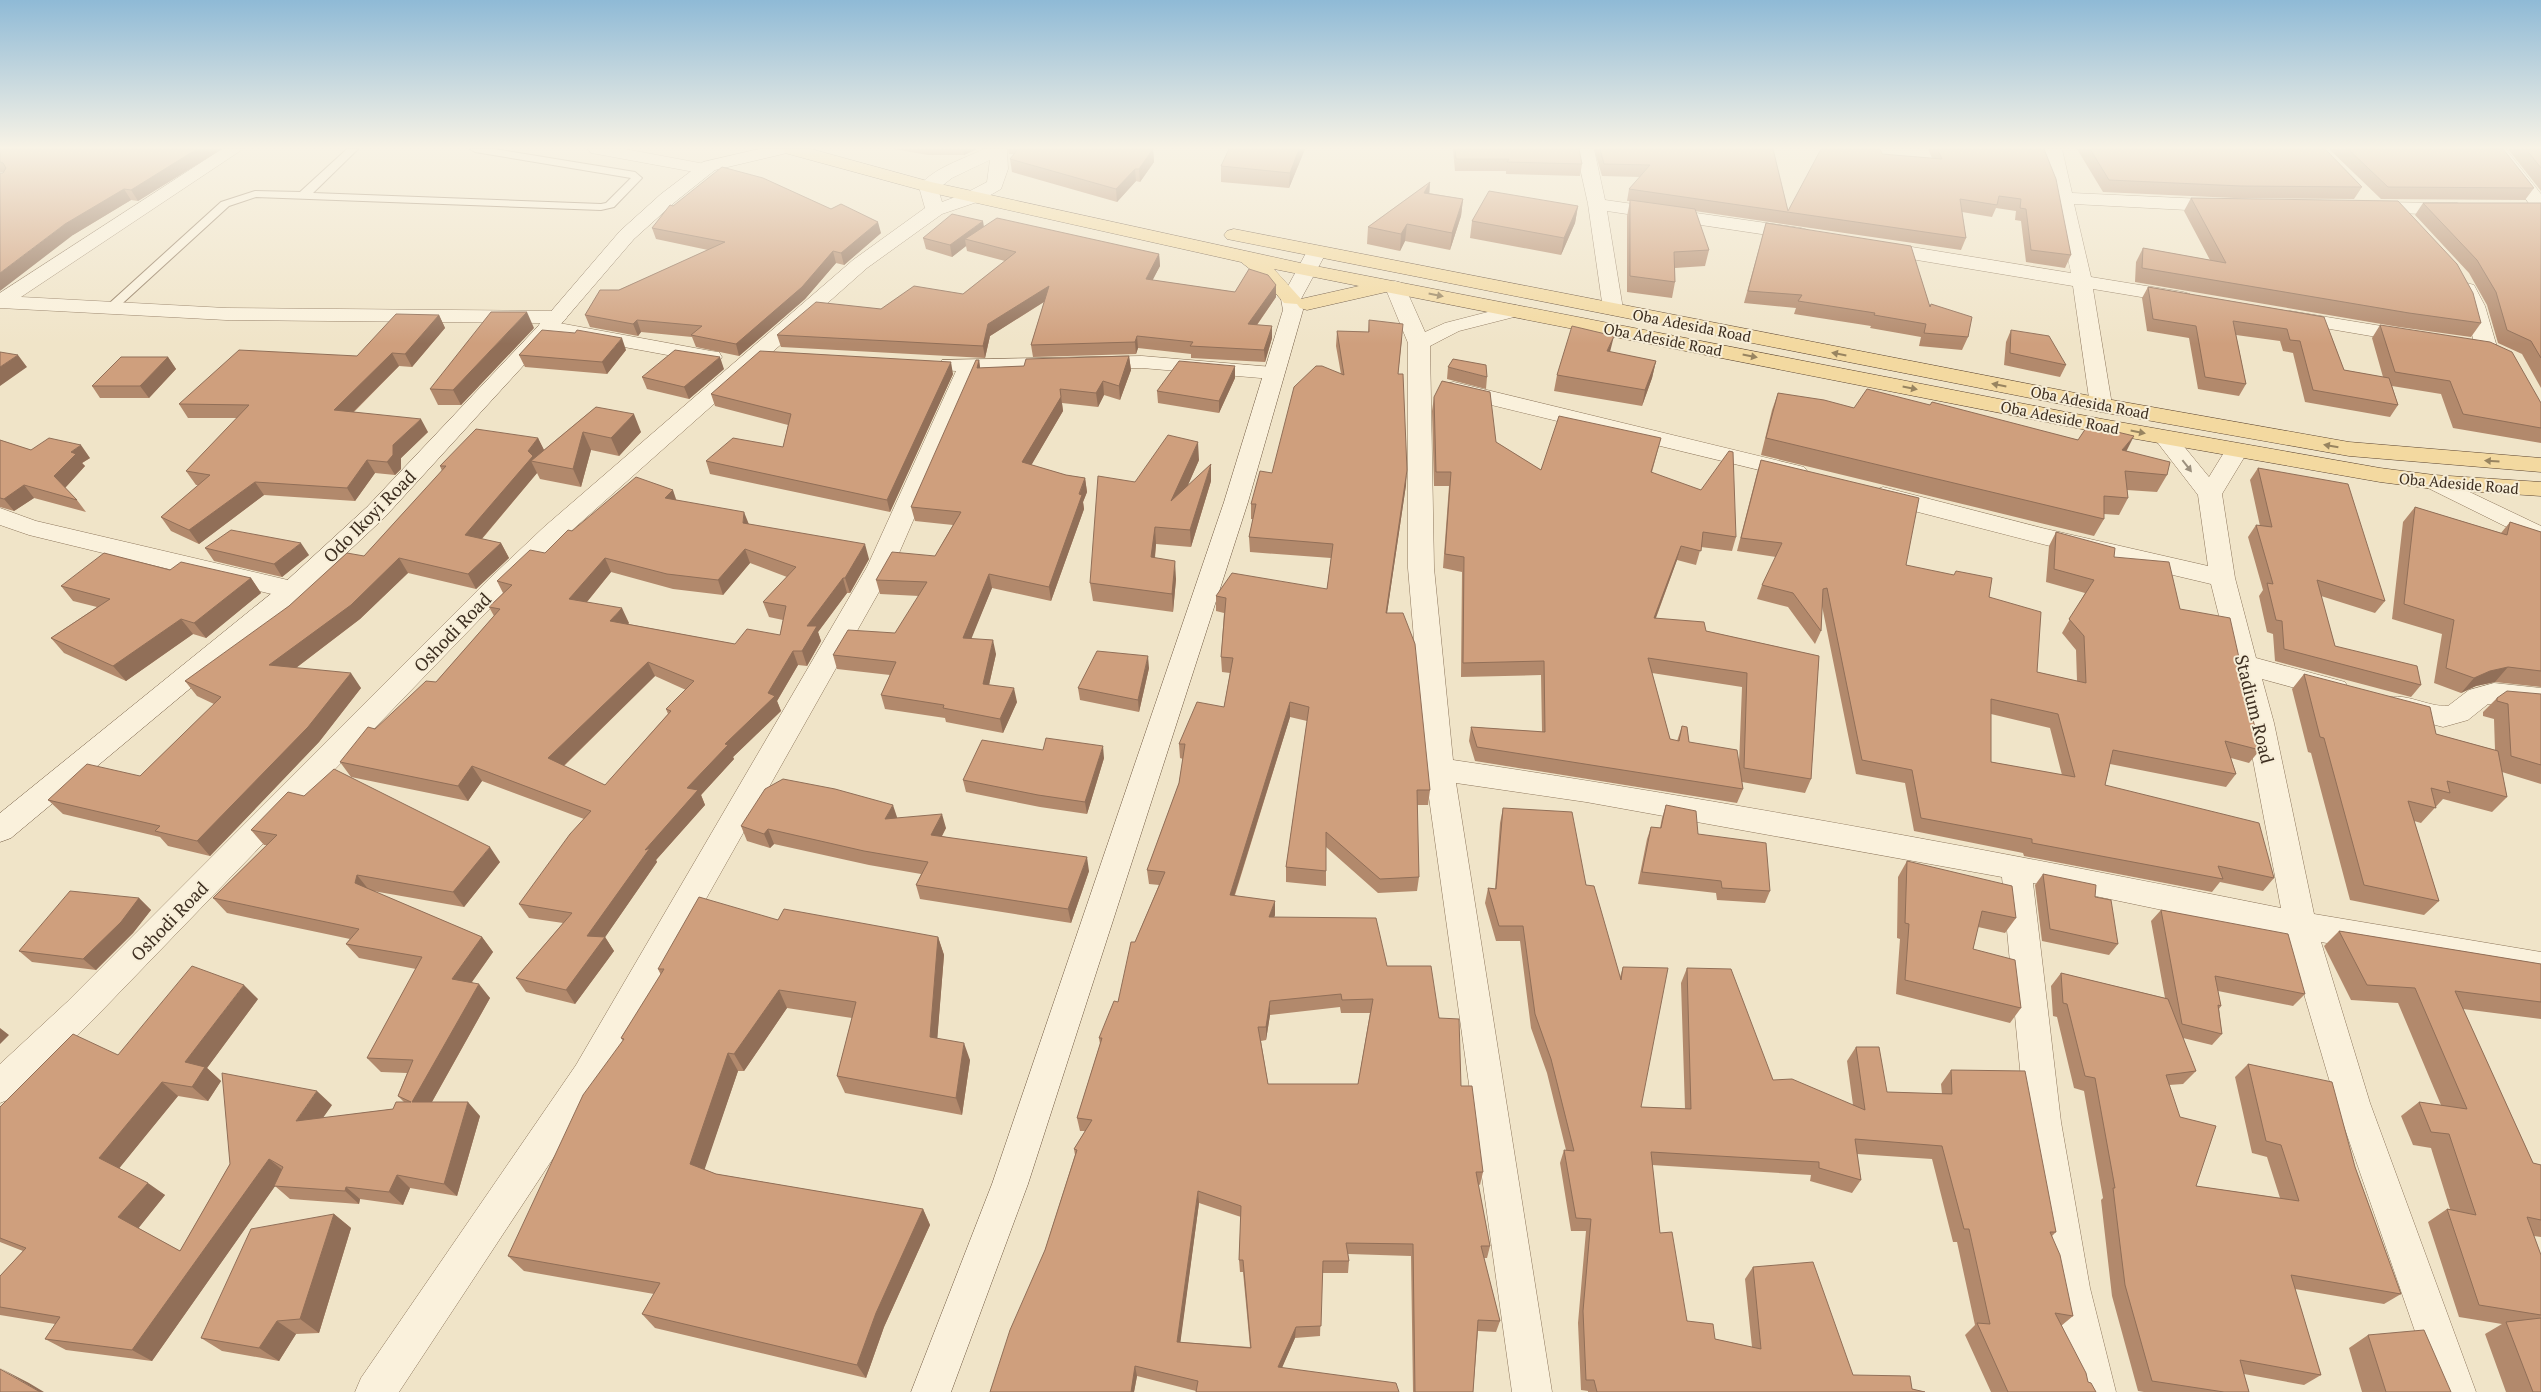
<svg xmlns="http://www.w3.org/2000/svg" width="2541" height="1392" font-family="'PT Serif',serif">
	<style>
		.lines { fill: none; stroke-linecap: round; stroke-linejoin: round }
		.lane-casing { stroke: #8d765c; stroke-width: 2 }
		.street-casing { stroke: #8d765c; stroke-width: 1 }
		.secondary-casing { stroke: #6f573f; stroke-width: 1 }
		.primary-casing { stroke: #5b4430; stroke-width: 1 }
		.lane { fill: #faf1dc; fill-rule: evenodd }
		.street { fill: #faf1dc; fill-rule: evenodd }
		.secondary { fill: #faf1dc; fill-rule: evenodd }
		.primary { fill: #f3d9a0; fill-rule: evenodd }
		.wall { fill: #b2896c; fill-rule: evenodd }
		.shaded-wall { fill: #916f58 }
		.building { fill: #cf9f7d; stroke: #916f58; fill-rule: evenodd }
		.oneway { fill: #988460 }
		.oneway2 { fill: #9c907e }
		.labels { text-anchor: middle; dominant-baseline: central; stroke-width: 4; stroke-linejoin: round; paint-order: stroke }
		.far-street-label { font-size: 15px; fill: #3d2e20; stroke: #f7eed8 }
		.street-label { font-size: 18px; fill: #3d2e20; stroke: #f7eed8 }
	</style>
	<rect width="100%" height="100%" fill="#f0e4c8"/>
	<g class="lines">
		<!-- lane casing -->
		<g class="lane-casing">
			<path id="lane" d="M347,149H358L313,193L601,204L606,203L631,178L475,152L470,149H494L635,172L642,178L614,207L601,210L256,197L229,206L113,312H105L103,309L221,202L255,191L300,192Z"/>
		</g>
		<!-- street casing -->
		<g class="street-casing">
			<path id="street" d="M222,149H243L21,297L226,308L557,311L564,313L567,317L564,321L559,323L711,351L719,352L722,357L719,362L711,363L548,333L541,331L538,327L540,323L226,320L0,308V293Z
				M588,149H625L705,164L711,165L714,169L711,173L705,174L597,154L591,153Z
				M984,149H1007L1008,169L1001,189L980,201L942,214L867,268L562,539L507,591L91,1022L12,1098L0,1103V1064L67,1002L489,579L544,527L853,260L925,208L919,187C932,168 964,159 984,149ZM990,160L987,182L966,193L942,202L938,189L952,178Z
				M1576,149H1594L1605,200L1801,228L1808,230L1811,234L1808,238L1801,240L1607,211L1623,309L1620,313L1613,315L1606,313L1603,309L1588,204Z
				M2044,149H2062L2072,193L2225,200L2232,202L2234,206L2232,210L2225,212L2074,204L2091,277L2183,292L2190,294L2193,298L2190,302L2183,304L2093,289L2112,405L2109,410L2101,412L2093,410L2090,405L2073,286L1875,253L1868,251L1865,247L1868,243L1875,241L2071,273Z
				M2488,149H2506L2541,194V212L2534,210Z
				M2368,202L2457,203L2464,205L2466,209L2464,213L2457,215L2361,212L2359,208L2361,204Z
				M1395,281L1402,283L1405,287L1425,332L1445,323L1515,305L1522,307L1525,311L1522,315L1459,331L1430,346L1434,568L1453,760C1730,801 2006,853 2281,908L2246,723L2211,584L2046,545L1883,503L1875,500L1871,495L1875,490L1883,487L2046,529L2208,566L2198,495L2154,438L2157,433L2165,431L2173,433L2209,477L2228,446L2236,444L2244,446L2248,451L2222,494L2235,578L2256,658L2345,682L2349,689L2345,696L2335,699L2262,679L2274,723L2314,914L2541,952V980L2321,942L2370,1103L2476,1392H2436L2336,1103L2287,936L2033,883L2061,1122L2090,1288L2116,1392H2076L2052,1288L2025,1122L2002,877L1586,802L1456,783L1552,1392H1512L1425,769L1408,568V343L1385,287L1388,283Z
				M2467,283L2474,285L2485,306L2497,347L2493,351L2486,353L2479,351L2475,347L2465,306L2457,289L2460,285Z
				M2290,311L2412,331L2419,333L2422,337L2419,341L2412,343L2283,321L2280,317L2283,313Z
				M1142,356L1273,367L1281,368L1284,373L1281,378L1273,379L1142,368L978,371L893,567L600,1087L399,1392H355L361,1378L576,1065L867,567L956,371L942,370L939,365L942,360Z
				M1454,382L1796,465L1804,467L1808,472L1804,477L1796,479L1446,394L1443,389L1446,384Z
				M2434,475L2541,526V544L2426,487L2422,482L2426,477Z
				M0,508L36,521L292,581L301,584L305,590L301,596L292,599L29,535L0,525Z
				M2494,683L2541,688V708L2510,704H2488L2468,720L2443,727L2386,712L2382,705L2386,698C2406,692 2427,707 2448,706L2469,690Z"/>
		</g>
		<!-- secondary casing -->
		<g class="secondary-casing">
			<path id="secondary" d="M759,149H790L787,153L715,170L675,202L634,239L555,331L385,517L301,596L11,838L0,842V813L283,584L367,507L541,323L620,231L661,194L703,162Z
				M1316,247L1323,249L1326,253L1301,299L1303,310L1248,502L1028,1184L951,1392H911L992,1184L1224,502L1283,310L1281,299L1306,253L1309,249Z"/>
		</g>
		<!-- primary casing -->
		<g class="primary-casing">
			<path id="primary" d="M782,149H811L931,182L1305,264L2102,419L2380,468L2434,475L2541,482V496L2434,489L2380,482L2102,433L1386,292L1307,310L1300,308L1297,304L1284,303L1265,281L1241,262L928,192L785,153ZM1274,269L1359,286L1301,299Z
				M1234,229L2101,398L2349,442L2541,458V472L2349,456L2101,412L1227,239L1224,235L1227,231Z"/>
		</g>
		<!-- lane -->
		<use href="#lane" class="lane"/>
		<!-- street -->
		<use href="#street" class="street"/>
		<!-- secondary -->
		<use href="#secondary" class="secondary"/>
		<!-- primary -->
		<use href="#primary" class="primary"/>
	</g>
	<!-- wall -->
	<path class="wall" d="M0,149H222L138,201L131,200L73,235L3,172H0Z
		M894,149H977L964,155H928Z
		M1008,149H1153L1154,162L1140,182L1136,181L1117,202L1012,172L1010,159L1015,154H1009Z
		M1229,149H1305L1289,188L1221,182V166Z
		M1453,149H1579L1582,164L1580,176L1506,174V171H1455Z
		M1594,149H1773L1788,211L1882,154L1932,158L1928,149H2044L2071,255L2065,268L2026,262L2021,221L2015,220L2016,211L1996,208L1992,217L1962,212L1966,238L1961,250L1695,211L1709,250L1705,266L1675,268V282L1672,298L1627,292V216L1630,201H1627L1629,189L1640,177L1602,176Z
		M2077,149H2325L2362,187L2354,199L2234,198L2103,192Z
		M2329,149H2503L2534,188L2525,200L2381,199Z
		M2508,149H2541V191Z
		M1430,182L1429,193L1463,199L1461,216L1450,250L1405,241L1400,251L1367,244L1368,227Z
		M2191,198L2481,323L2471,337L2399,327L2135,282L2136,262L2143,248L2210,260L2184,211Z
		M2423,203H2541V388L2522,354L2498,343L2487,305L2469,273L2415,215Z
		M1578,206L1575,223L1561,255L1470,238L1472,221Z
		M1766,223L1930,307L1968,337L1962,350L1919,346L1921,337L1870,328L1871,326L1794,314L1796,308L1744,303Z
		M984,227L1159,254L1160,266L1152,280L1235,292L1276,285V297L1257,325L1272,326V338L1265,362L1191,358V354L1138,348L1136,354L1033,357L1031,345L1044,302L990,336L985,358L781,347L777,335L881,309L963,294L1005,261L967,251L966,246L952,257L926,249L923,238Z
		M652,228L881,233L844,265L836,263L805,299L739,356L696,347L692,337L641,332L638,336L590,327L585,315L619,290L708,250L656,239Z
		M2148,287L2324,317L2344,370L2383,377L2372,338L2380,325L2541,403V443L2453,428L2441,394L2392,386L2398,405L2390,417L2305,402L2293,353L2283,351L2280,341L2236,335L2246,384L2239,396L2198,389L2189,338L2147,331L2142,298Z
		M439,315L445,328L412,367L399,366L354,412L428,432L401,458V469L395,475L375,473L355,501L264,495L199,544L171,531L161,517L199,485H196L186,471L237,418H188L179,404L357,356Z
		M1369,320L1402,338L1398,374L1406,485L1387,613L1430,790L1428,805H1417L1419,877L1417,891L1378,893L1326,847V886L1286,882V867L1307,721L1290,717L1235,895L1275,915L1274,917L1387,966L1439,1018L1461,1086L1483,1172L1480,1185L1478,1184L1490,1246L1487,1258H1484L1500,1321L1496,1332L1478,1331L1473,1392H1413L1411,1256L1348,1254L1349,1261L1348,1273H1322L1320,1336L1295,1338L1282,1367L1196,1391L1137,1376L1134,1392H990L1045,1250L1075,1155L1074,1149L1085,1131H1080L1077,1118L1100,1044L1099,1038L1118,1002L1135,942L1159,885L1149,884L1147,870L1179,783L1183,759L1180,758L1179,744L1224,707L1230,673L1222,672L1221,657L1224,613L1216,611V596L1327,589L1331,558L1250,552L1249,537L1253,519H1251V504L1341,374L1336,346L1337,331L1368,332ZM1340,1007L1341,1013H1370L1358,1084H1268L1261,1041L1266,1040L1270,1015ZM1199,1203L1241,1217L1239,1260L1240,1272H1243L1250,1347L1180,1342Z
		M534,328L461,405H438L430,389Z
		M2011,330L2066,365L2060,377L2004,365L2006,342Z
		M626,350L607,374L525,367L519,355Z
		M1610,352L1656,361L1652,378L1642,406L1554,391L1557,375Z
		M1129,356L1131,370L1120,400L1104,395L1098,407L1062,403L1063,411L1031,465L1066,475L1085,478L1087,492L1083,502L1084,509L1051,601L992,588L971,638L996,654L989,685L1017,702L1003,733L946,722L945,718L885,709L881,695L890,675L837,669L833,655L895,633L919,596L880,594L876,580L935,556L953,525L915,521L911,507L979,360L980,368L1024,366Z
		M168,357L176,369L149,398H100L92,386Z
		M1448,367L1487,377L1486,389L1447,379Z
		M724,369L689,399L647,389L642,377Z
		M953,374L890,512L710,474L706,461L783,447L788,425L715,406L711,394Z
		M1235,378L1219,413L1158,403L1157,391Z
		M1778,393L1854,408L1930,405L2126,451L2167,475L2157,492L2127,490L2128,498L2119,515L2104,514V519L2094,536L1761,455L1772,410Z
		M1434,397L1496,442L1541,470L1661,438L1652,472L1736,537L1732,551L1701,547L1696,565L1677,560L1656,618L1706,631L1819,656L1811,779L1805,793L1742,782L1743,789L1737,803L1475,761L1469,741L1471,727L1542,732L1541,675L1461,677L1462,572L1443,568L1449,486H1434L1432,411ZM1652,673L1742,687L1739,764L1689,742L1682,726L1677,741L1670,739Z
		M596,407L641,432L619,456L591,450L581,487L540,479L537,473L482,539L501,543L509,558L476,589L408,573L360,619L296,668L361,688L319,742L210,856L168,846L160,837L63,814L48,800L140,776L214,704L197,696L185,681L364,556L442,471L440,466L538,438L544,450Z
		M0,440L31,450L90,458L82,463L85,466L65,488L77,500L86,512L34,498L14,511L0,507Z
		M1199,460L1187,487L1211,481L1191,547L1156,544L1155,558L1176,579L1173,612L1093,601L1090,583L1135,482Z
		M1761,460L1906,565L1989,597L2037,672L2077,681L2076,650L2062,633L2085,593L2046,582L2049,546L2056,532L2114,557L2180,609L2260,750L2249,763L2231,758L2236,774L2226,787L2110,764L2105,785L2274,878L2263,891L2220,882L2212,892L2024,856L2023,853L1914,831L1905,783L1856,774L1822,606L1821,631L1815,644L1788,607L1757,599L1762,585L1776,557L1737,551L1757,473ZM1991,714L2050,728L2062,775L1991,762Z
		M2258,468L2385,601L2375,613L2321,596L2335,646L2421,685L2411,697L2275,661L2273,634L2267,632L2259,596L2263,590L2248,537L2256,525L2260,526L2250,480Z
		M677,500L749,524L869,559L850,593H847L818,632L821,641L807,666L798,665L777,701L781,711L733,757L734,759L701,795L705,805L656,860L657,862L605,937L614,951L575,1004L526,992L516,978L563,923L529,918L519,904L584,819L482,781L468,801L351,777L340,762L375,729L436,682L494,616L489,607L503,593L497,581L545,553L572,531ZM750,563L787,577L763,602L769,617L783,620L780,635L735,644L628,624L629,623L587,602L611,572L673,589L723,595ZM655,676L686,690L666,709L668,714L605,785L564,766Z
		M2415,507L2501,533L2510,522L2541,532V687L2495,682L2476,686L2461,693L2434,683L2442,634L2392,619L2403,522Z
		M205,548L309,555L282,577L214,561Z
		M170,570L251,578L261,593L206,638L193,634L126,681L64,653L51,638L97,607L73,601L61,586Z
		M1149,668L1139,712L1080,700L1078,688Z
		M2304,674L2436,734L2495,750L2494,719L2483,716V712L2497,698L2541,694V784L2502,772L2507,797L2492,812L2443,799L2421,823L2414,821L2439,901L2424,915L2350,900L2311,753L2308,752L2292,689Z
		M1104,758L1087,814L1040,807L966,792L963,780Z
		M1666,805L1698,834L1770,891L1765,903L1717,900L1716,893L1638,884L1647,839L1651,827L1660,828L1662,818Z
		M1503,808L1586,885L1620,977L1623,967L1641,1107L1685,1109L1681,983L1687,968L1773,1080L1853,1105L1847,1061L1856,1047L1887,1092L1942,1094L1941,1084L1951,1070L2056,1232L2052,1236L2073,1316L2061,1326L2088,1382L2096,1392H1991L1965,1335L1975,1325L1957,1242H1953L1932,1159L1857,1154L1861,1180L1852,1193L1810,1181L1811,1175L1652,1165L1660,1233L1687,1321L1715,1339L1752,1347L1745,1279L1753,1267L1853,1375L1925,1392H1588V1391L1581,1390L1578,1323L1586,1231H1571L1560,1163L1564,1150H1566L1547,1073L1531,1028L1520,941H1496L1485,903L1488,888L1495,889L1500,823Z
		M897,818L946,828L942,836L1089,871L1071,923L920,899L916,885L921,874L869,865L774,844L770,848L747,841L741,826Z
		M251,830L500,862L464,907L373,891L482,937L493,952L472,982L490,998L432,1102L480,1116L457,1196L410,1188L403,1205L360,1199L359,1204L290,1199L275,1186L152,1361L66,1350L45,1339L55,1324L0,1315V1276L23,1251L0,1242V1107L118,1055L258,999L207,1068L221,1081L208,1101L178,1096L119,1168L165,1195L138,1228L180,1251L230,1164L332,1105L322,1118L393,1109L404,1102L398,1096L407,1073L381,1072L367,1058L416,969L359,958L346,944L350,939L227,913L213,898L267,845H264Z
		M1907,861L2016,918L2005,933L1978,927L1973,949L2021,1008L2010,1023L1896,994L1900,939L1897,938L1898,877Z
		M2043,874L2095,897L2118,944L2109,955L2042,941L2035,885Z
		M139,898L151,910L133,933L96,970L32,962L19,951Z
		M2161,910L2305,994L2293,1006L2218,991L2221,1006L2219,1009L2222,1034L2212,1045L2183,1038L2196,1071L2183,1084L2169,1085L2196,1186L2280,1198L2267,1157L2252,1153L2235,1077L2248,1064L2355,1167L2401,1294L2384,1304L2295,1289L2321,1375L2304,1385L2244,1374L2249,1392H2144L2138,1391L2112,1296L2101,1200L2103,1198L2084,1091L2074,1088L2057,1017L2053,1016L2051,986L2061,973L2165,998L2151,921Z
		M778,920L938,937L944,955L937,1039L970,1060L962,1115L845,1093L837,1076L852,1018L787,1008L744,1071H738L704,1169L716,1174L923,1209L930,1225L884,1327L866,1378L655,1328L642,1314L654,1294L524,1271L508,1256L623,1041L621,1038L661,975L658,969Z
		M2339,931L2541,964V1019L2463,1009L2533,1163L2541,1165V1237L2534,1236L2541,1255V1392H2506L2485,1334L2502,1324L2459,1317L2428,1222L2447,1209H2450L2431,1148L2413,1145L2401,1116L2419,1102L2441,1105L2398,1003L2351,1000L2324,946Z
		M334,1214L351,1228L319,1333L296,1334L279,1361L222,1351L201,1338Z
		M2368,1335L2451,1392H2362L2349,1348Z"/>
	<!-- shaded-wall -->
	<path class="shaded-wall" d="M197,149H222L138,201L131,190Z
		M963,149H977L964,155Z
		M1153,149L1154,162L1140,182L1139,169Z
		M1299,149H1305L1289,188L1290,173Z
		M1135,169L1136,181L1117,202L1116,189Z
		M1430,182L1429,199L1424,193Z
		M124,189L131,200L73,235L0,291V273L65,224Z
		M1463,199L1461,216L1450,250L1452,233Z
		M1578,206L1575,223L1561,255L1564,238Z
		M983,221L985,233L965,239L966,246L952,257L950,245Z
		M878,222L881,233L844,265L841,253Z
		M1407,224L1405,241L1400,251L1401,234Z
		M833,251L836,263L805,299L739,356L736,344Z
		M1159,254L1160,266L1147,291L1146,279Z
		M1276,285V297L1249,336L1248,324Z
		M1049,286L1050,298L990,336L985,358L983,346L988,324Z
		M527,312L534,328L461,405L453,390Z
		M439,315L445,328L412,367L405,354Z
		M637,320L641,332L638,336L633,324Z
		M1272,326V338L1265,362L1264,350Z
		M1137,336L1138,348L1136,354L1135,342Z
		M1614,336L1610,352L1607,351Z
		M622,338L626,350L607,374L602,362Z
		M392,353L399,366L342,423L334,410Z
		M18,355L27,367L0,386V367Z
		M1129,356L1131,370L1120,400L1119,386Z
		M168,357L176,369L149,398L140,386Z
		M720,357L724,369L689,399L684,387Z
		M979,360L981,374L977,368Z
		M1656,361L1652,378L1642,406L1645,390Z
		M951,362L953,374L890,512L887,500Z
		M1235,366V378L1219,413V401Z
		M1103,381L1104,395L1098,407L1096,393Z
		M1060,389L1063,411L1025,476L1022,462Z
		M634,414L641,432L619,456L611,438Z
		M421,419L428,432L401,458V469L395,475L387,462L393,445Z
		M583,432L591,450L581,487L573,469Z
		M2134,436L2125,454L2122,450Z
		M538,438L545,452L531,461L537,473L473,549L465,535Z
		M1198,442L1199,460L1173,519L1171,501Z
		M81,445L90,458L82,463L85,466L64,489L54,476L71,452Z
		M367,460L375,473L355,501L347,488Z
		M1211,464V481L1191,547L1190,530Z
		M1407,470L1406,485L1385,627L1386,613Z
		M1085,478L1087,492L1083,502L1084,509L1051,601L1049,587Z
		M255,482L264,495L199,544L189,530Z
		M24,485L34,498L14,511L4,499Z
		M673,490L678,505L665,498Z
		M744,512L750,527L743,523Z
		M1155,527L1156,544L1153,575L1151,557Z
		M301,543L309,555L282,577L274,564Z
		M501,543L509,558L476,589L468,574Z
		M865,544L869,559L850,593L845,578Z
		M1681,546L1677,560L1650,633L1654,618Z
		M745,549L750,563L723,595L718,580Z
		M399,558L408,573L360,619L280,680L269,665Z
		M605,558L611,572L577,614L569,599Z
		M1175,561L1176,579L1173,612L1172,594Z
		M989,574L992,588L966,652L963,638Z
		M251,578L261,593L206,638L194,623Z
		M843,578L847,593L818,632L821,641L807,666L802,651L807,626Z
		M622,608L629,623L617,636L610,621Z
		M181,619L193,634L126,681L113,666Z
		M993,640L996,654L986,698L983,684Z
		M793,651L798,665L777,701L781,711L733,757L734,759L701,795L705,805L656,860L657,862L599,946L605,937L614,951L575,1004L566,990L587,936L687,788L725,744L768,693Z
		M1148,656L1149,668L1139,712L1138,700Z
		M648,662L655,676L556,773L548,758Z
		M2508,667L2495,682L2476,686L2461,693L2474,678L2490,671Z
		M351,673L361,688L319,742L210,856L197,841Z
		M1014,688L1017,702L1003,733L1000,719Z
		M1290,702V717L1230,909V895Z
		M1103,746L1104,758L1087,814L1085,802Z
		M472,766L482,781L468,801L458,786Z
		M893,805L898,820L885,819Z
		M942,814L946,828L935,849L931,835Z
		M768,829L774,844L770,848L764,834Z
		M490,847L500,862L464,907L453,892Z
		M1087,857L1089,871L1071,923L1068,909Z
		M357,875L369,890L355,883Z
		M139,898L151,910L133,933L96,970L83,959Z
		M1275,901V915L1269,931V917Z
		M482,937L493,952L464,993L452,979Z
		M938,937L944,955L936,1055L930,1037Z
		M479,984L490,998L424,1116L412,1102Z
		M244,985L258,999L207,1068L221,1081L208,1101L192,1087L185,1062Z
		M779,990L787,1008L744,1071L734,1054Z
		M1270,1001V1015L1266,1040V1027Z
		M0,1028L9,1035L0,1044Z
		M964,1043L970,1060L962,1115L956,1098Z
		M728,1053L738,1071L701,1180L690,1164Z
		M162,1082L178,1096L117,1171L99,1158Z
		M317,1091L332,1105L311,1135L296,1121Z
		M468,1102L480,1116L457,1196L444,1184Z
		M269,1159L285,1172L152,1361L132,1350Z
		M397,1175L410,1188L403,1205L389,1192Z
		M148,1183L165,1195L137,1230L118,1217Z
		M346,1187L360,1199L359,1204L345,1191Z
		M1198,1191L1199,1203L1179,1353L1177,1342Z
		M923,1209L930,1225L884,1327L866,1378L857,1365L876,1313Z
		M334,1214L351,1228L319,1333L300,1319Z
		M277,1321L296,1334L279,1361L259,1348Z
		M1296,1327L1295,1338L1278,1377V1367Z
		M1135,1366L1137,1376L1134,1392H1131Z
		M0,1368L29,1383L44,1392H40Z"/>
	<!-- building -->
	<path class="building" d="M0,149H197L131,190L124,189L65,224L0,273V173H3L6,168L3,163L0,162Z
		M1018,149H1153L1139,169H1135L1116,189L1010,159Z
		M1229,149H1299L1290,173L1221,166Z
		M1455,149H1579L1582,164L1507,162L1509,159H1456Z
		M1600,149H1773L1788,211L1821,149H1880L1882,154L1942,159L1937,149H2044L2056,179L2071,255L2031,250L2026,209L2020,208L2021,199L1999,196L1997,205L1960,199L1966,238L1629,189L1650,165L1604,164Z
		M2090,149H2325L2362,187L2241,186L2109,180Z
		M2348,149H2503L2534,188L2388,187Z
		M2526,149H2541V168Z
		M722,167L763,178L831,209L841,204L878,222L841,253L833,251L802,287L736,344L691,335L702,326L637,320L633,324L585,315L600,290H619L725,242L652,228L670,205L673,206Z
		M1430,182L1424,193L1463,199L1452,233L1407,224L1401,234L1368,227Z
		M1489,191L1578,206L1564,238L1472,221Z
		M2191,198L2398,201L2457,264L2473,293L2481,323L2409,313L2142,268L2143,248L2226,263Z
		M1630,200L1695,209L1709,250L1674,252L1675,282L1630,276Z
		M2423,203H2541V358L2531,341L2507,330L2496,292L2477,260Z
		M952,214L983,221L950,245L923,238Z
		M997,218L1159,254L1146,279L1235,292L1249,269L1268,275L1276,285L1248,324L1272,326L1264,350L1190,346L1193,342L1137,336L1135,342L1031,345L1049,286L988,324L983,346L777,335L816,302L881,309L914,286L963,294L1016,252L965,239Z
		M1766,223L1911,246L1930,307L1931,304L1972,317L1968,337L1924,333L1926,324L1874,315L1875,313L1798,301L1802,295L1748,291Z
		M2148,287L2324,317L2344,370L2389,378L2398,405L2313,390L2300,341L2290,340L2287,329L2233,321L2246,384L2205,377L2196,326L2153,319Z
		M491,312H527L453,390L430,389Z
		M396,314L439,315L405,354L392,353L334,410L421,419L393,445V455L387,462L367,460L347,488L255,482L189,530L161,517L210,475L186,471L249,405L179,404L239,350L357,356Z
		M1369,320L1403,324L1398,374H1403L1407,470L1386,613H1403L1415,644L1430,790H1417L1419,877L1380,879L1326,832V871L1286,867L1309,707L1290,702L1230,895L1275,901L1269,917L1376,918L1387,966H1431L1439,1018L1459,1019L1461,1086H1472L1483,1172H1476L1490,1246H1481L1500,1321L1478,1320L1473,1392H1415L1413,1244L1346,1243L1349,1261H1323L1321,1326L1296,1327L1278,1367L1396,1383L1399,1392H1196L1198,1381L1135,1366L1131,1392H990L1010,1330L1045,1250L1077,1150L1074,1149L1092,1120L1077,1118L1102,1038H1099L1114,1001L1118,1002L1131,942H1135L1165,872L1147,870L1179,783L1185,744H1179L1197,702L1224,707L1233,658L1221,657L1226,598L1216,596L1232,573L1327,589L1333,544L1249,537L1256,504H1251L1260,471L1272,473L1294,387L1316,366H1322L1344,375L1337,331L1369,332ZM1341,994L1342,1000L1373,999L1358,1084H1268L1258,1027H1266L1270,1001ZM1198,1191L1241,1206L1239,1260H1243L1251,1348L1177,1342Z
		M2380,325L2490,342L2512,352L2541,403V428L2463,414L2450,381L2395,372Z
		M1572,326L1614,336L1607,351L1656,361L1645,390L1557,375Z
		M542,330L575,333L577,330L622,338L602,362L519,355Z
		M2011,330L2049,336L2066,365L2010,353Z
		M675,350L720,357L684,387L642,377Z
		M760,351L951,362L887,500L706,461L733,438L783,447L791,414L711,394Z
		M0,352L18,355L0,367Z
		M1129,356L1119,386L1103,381L1096,393L1060,389L1061,397L1022,462L1066,475L1085,478L1079,494L1082,495L1049,587L989,574L963,638L993,640L983,684L1014,688L1000,719L943,708L944,705L881,695L896,662L833,655L848,630L895,633L927,582L876,580L892,552L935,556L961,512L911,507L976,360H979L977,368L1024,366L1026,359Z
		M121,357H168L140,386H92Z
		M1453,359L1486,365L1487,377L1448,367Z
		M1179,361L1235,366L1219,401L1157,391Z
		M1442,381L1490,392L1496,442L1541,470L1559,416L1661,438L1651,472L1701,490L1729,451L1733,452L1736,537L1703,532L1701,551L1681,546L1654,618L1704,622L1706,631L1819,656L1811,779L1744,768L1747,673L1648,658L1670,739L1679,741L1682,726L1687,727L1689,742L1737,750L1743,789L1477,747L1471,727L1545,732L1544,661L1463,663L1464,557L1445,554L1451,472H1436L1434,397Z
		M1867,389L1930,405L1932,402L2078,440L2088,425L2134,436L2122,450L2170,462L2167,475L2125,471L2128,498L2104,496V519L1766,438L1778,393L1824,400L1854,408Z
		M596,407L634,414L611,438L583,432L573,469L531,461Z
		M476,429L538,438L528,451L533,456L465,535L501,543L468,574L399,558L351,605L269,665L351,673L308,727L197,841L155,831L160,826L48,800L87,764L140,776L221,697L185,681L289,606L347,553L364,556L446,466H440Z
		M1168,435L1198,442L1171,501L1211,464L1190,530L1155,527L1151,557L1175,561L1172,594L1090,583L1098,476L1135,482Z
		M49,438L81,445L71,452L76,454L54,476L77,500L24,485L4,499L0,498V440L31,450Z
		M1761,460L1919,498L1906,565L1954,575L1956,571L1992,578L1989,597L2041,612L2037,672L2086,683L2084,636L2069,619L2094,580L2054,569L2056,532L2115,548L2114,557L2169,562L2180,609L2230,618L2260,750L2225,741L2236,774L2113,750L2105,785L2259,823L2274,878L2218,866L2223,879L2032,843V839L1921,818L1912,770L1862,760L1827,588L1823,589L1821,631L1793,593L1762,585L1782,543L1741,538ZM1991,699L2058,714L2075,777L1991,762Z
		M2258,468L2348,484L2385,601L2317,580L2335,646L2417,666L2421,685L2284,649L2282,621L2276,620L2267,583L2273,584L2256,525L2272,527Z
		M636,477L673,490L665,498L744,512L743,523L865,544L845,578H843L807,626H817L802,651H793L768,693L775,696L725,744L728,745L687,788L698,790L645,850L650,848L587,936L605,937L566,990L516,978L572,913L519,904L570,834L591,811L472,766L458,786L340,762L368,727L375,729L426,681L436,682L500,609L489,607L512,585L497,581L530,550L545,553L568,530L572,531ZM745,549L796,567L763,602L786,606L780,635L747,629L735,644L610,621L622,608L569,599L605,558L667,574L718,580ZM648,662L694,681L666,709L671,711L605,785L548,758Z
		M2415,507L2507,535L2510,522L2541,532V671L2508,667L2490,671L2474,678L2446,668L2454,620L2404,604Z
		M231,530L301,543L274,564L205,548Z
		M104,553L170,570L181,562L251,578L194,623L181,619L113,666L51,638L110,599L61,586Z
		M1097,651L1148,656L1138,700L1078,688Z
		M2304,674L2430,707L2436,734L2498,751L2507,797L2447,781L2450,793L2431,788L2436,808L2408,801L2439,901L2364,885L2324,738L2320,737Z
		M2507,691L2541,694V765L2511,756L2508,704L2497,701V698Z
		M1046,738L1103,746L1085,802L1038,795L963,780L982,740L1043,750Z
		M334,769L490,847L453,892L357,875L355,883L482,937L452,979L479,984L412,1102H468L444,1184L397,1175L389,1192L346,1187L345,1191L274,1186L283,1167L269,1159L132,1350L45,1339L60,1317L0,1307V1276L26,1248L0,1238V1107L73,1034L118,1055L192,966L244,985L185,1062L205,1067L192,1087L162,1082L99,1158L148,1183L118,1217L180,1251L230,1164L222,1073L317,1091L296,1121L393,1109L396,1102H411L398,1096L413,1060L367,1058L422,957L346,944L359,929L213,898L277,835L251,830L288,792L304,796Z
		M783,779L835,789L893,805L885,819L942,814L931,835L1087,857L1068,909L916,885L928,862L864,851L768,829L764,834L741,826L765,789Z
		M1666,805L1696,811L1698,834L1766,843L1770,891L1722,888L1721,881L1642,872L1651,827L1661,828Z
		M1503,808L1572,812L1586,885L1594,886L1621,980L1623,967L1668,968L1641,1107L1691,1109L1687,968L1731,969L1773,1080L1792,1079L1865,1110L1856,1047H1879L1887,1092L1952,1094L1951,1070L2025,1071L2056,1232H2050L2060,1255L2073,1316L2055,1313L2086,1373L2088,1382L2091,1383L2096,1392H2008L1977,1323L1990,1324L1969,1229H1964L1942,1146L1855,1139L1861,1180L1819,1168V1162L1651,1152L1660,1233L1672,1232L1687,1321L1713,1324L1715,1339L1761,1349L1753,1267L1813,1262L1853,1375L1910,1376L1912,1389L1925,1392H1597L1594,1380H1586L1583,1311L1591,1219L1576,1218L1564,1150L1574,1151L1551,1059L1535,1014L1523,926H1499L1488,888L1496,889Z
		M1907,861L2012,886L2016,918L1982,911L1973,949L2015,960L2021,1008L1905,980L1909,924L1905,923Z
		M2043,874L2096,885L2095,897L2111,900L2118,944L2050,929Z
		M70,891L139,898L121,922L83,959L19,951Z
		M699,897L778,920L784,909L938,937L930,1037L964,1043L956,1098L837,1076L856,1002L779,990L734,1054L728,1053L690,1164L716,1174L923,1209L876,1313L857,1365L642,1314L660,1283L508,1256L583,1095L624,1039L621,1038L664,969H658Z
		M2161,910L2288,934L2305,994L2215,976L2221,1006L2218,1005L2222,1034L2182,1024Z
		M2339,931L2541,964V1002L2455,991L2533,1163L2541,1165V1220L2527,1217L2541,1255V1315L2479,1305L2447,1209L2476,1215L2449,1134L2431,1132L2419,1102L2467,1109L2415,988L2367,985Z
		M2061,973L2168,999L2196,1071L2166,1075L2180,1117L2216,1126L2196,1186L2299,1201L2281,1145L2266,1141L2248,1064L2332,1082L2355,1167L2401,1294L2291,1275L2321,1375L2240,1360L2249,1392H2224L2152,1381L2125,1285L2113,1188H2115L2095,1078L2085,1076L2067,1004L2063,1003Z
		M334,1214L300,1319L277,1321L259,1348L201,1338L251,1229Z
		M2541,1318V1392H2533L2506,1322Z
		M2424,1330L2451,1392H2386L2368,1335Z
		M0,1369L40,1392H0Z"/>
	<!-- one-way arrows -->
	<defs><path id="oneway-solid" d="M-6-.8H1V-3.2L6.5 0L1 3.2V.8H-6Z" transform="scale(1.25)"/></defs>
	<g class="oneway">
		<use href="#oneway-solid" transform="translate(1436 295) rotate(11)"/>
		<use href="#oneway-solid" transform="translate(1839 354) rotate(-169)"/>
		<use href="#oneway-solid" transform="translate(1750 356) rotate(11)"/>
		<use href="#oneway-solid" transform="translate(1999 385) rotate(-169)"/>
		<use href="#oneway-solid" transform="translate(1910 388) rotate(11)"/>
		<use href="#oneway-solid" transform="translate(2138 432) rotate(11)"/>
		<use href="#oneway-solid" transform="translate(2331 446) rotate(-170)"/>
		<use href="#oneway-solid" transform="translate(2492 461) rotate(-176)"/>
	</g>
	<use class="oneway2" href="#oneway-solid" transform="translate(2187 466) rotate(52)"/>
	<!-- sky -->
	<linearGradient id="sky" x2="0" y2="1"><stop stop-color="#8fbad6"/><stop offset="0.43" stop-color="#f8f3e6"/><stop offset="1" stop-color="#f8f3e6" stop-opacity="0"/></linearGradient>
	<rect width="2541" height="344" fill="url(#sky)"/>
	<g class="labels">
		<!-- far-street labels -->
		<g class="far-street-label">
			<text transform="translate(1692 325) rotate(11)">Oba Adesida Road</text>
			<text transform="translate(1663 339) rotate(11)">Oba Adeside Road</text>
			<text transform="translate(2090 402) rotate(11)">Oba Adesida Road</text>
			<text transform="translate(2060 417) rotate(11)">Oba Adeside Road</text>
			<text transform="translate(2459 483) rotate(5)">Oba Adeside Road</text>
		</g>
		<!-- street labels -->
		<g class="street-label">
			<text transform="translate(369 516) rotate(-45)">Odo Ikoyi Road</text>
			<text transform="translate(452 632) rotate(-46)">Oshodi Road</text>
			<text transform="translate(2255 709) rotate(76)">Stadium Road</text>
			<text transform="translate(169 921) rotate(-46)">Oshodi Road</text>
		</g>
	</g>
</svg>
